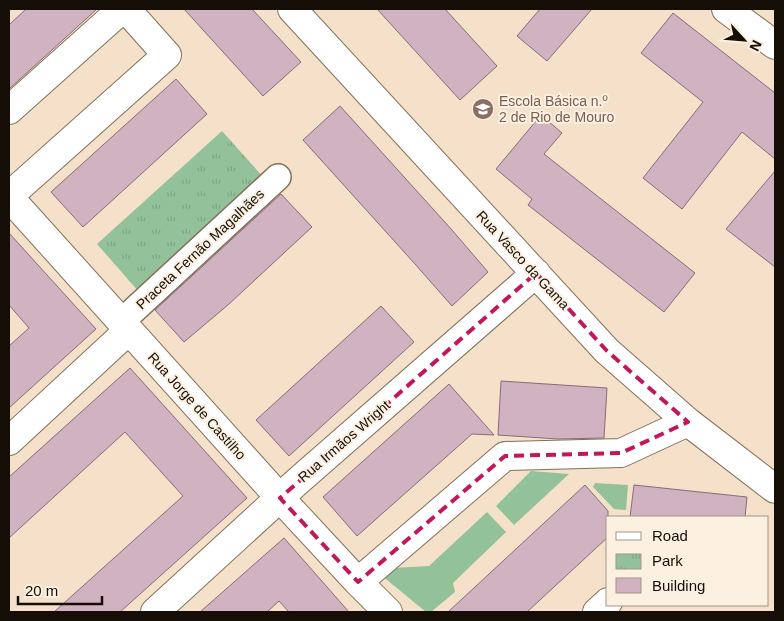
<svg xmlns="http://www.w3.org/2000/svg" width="784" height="621" font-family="Helvetica,sans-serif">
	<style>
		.grass { fill: #93c29a }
		.park { fill: url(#park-tufts) }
		.building { fill: #d0b2c1; stroke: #876c7a }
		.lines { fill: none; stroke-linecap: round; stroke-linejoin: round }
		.pedestrian-casing { stroke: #82705a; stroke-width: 28 }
		.minor-casing { stroke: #82705a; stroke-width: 30 }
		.pedestrian { stroke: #fff; stroke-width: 25 }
		.minor { stroke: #fff; stroke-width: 28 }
		.marked { fill: none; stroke: #c2185b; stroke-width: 4; stroke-dasharray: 10 6; stroke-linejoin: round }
		.labels { text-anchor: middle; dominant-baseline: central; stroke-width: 4; stroke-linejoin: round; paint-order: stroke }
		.education-label { font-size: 14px; fill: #785e54; stroke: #fcf0e1; text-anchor: start }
		.street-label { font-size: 14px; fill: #150e06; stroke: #fcf0e1 }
	</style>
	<defs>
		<pattern id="park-tufts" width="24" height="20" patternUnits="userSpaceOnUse" patternTransform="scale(1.25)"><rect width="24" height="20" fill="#93c29a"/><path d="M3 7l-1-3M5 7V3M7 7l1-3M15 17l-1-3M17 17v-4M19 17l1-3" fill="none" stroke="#7ea683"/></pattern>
	</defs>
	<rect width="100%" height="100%" fill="#f5e1c9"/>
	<!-- grass -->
	<path class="grass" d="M531,471L569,474L514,525L496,506Z
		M595,483L628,485L626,510L614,509L593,487Z
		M487,512L506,532L453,583L455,592L431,612H426L381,575L391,568L429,566Z"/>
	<!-- park -->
	<path class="park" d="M222,131L264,178L139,292L97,244Z"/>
	<!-- building -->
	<path class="building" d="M26,9H97L9,89V25Z
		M184,9H252L301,62L263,96Z
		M377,9H445L497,66L460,100Z
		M540,9H592L547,61L517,36Z
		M673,13L775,93V159L742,132L682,209L643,178L703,102L641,53Z
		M176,79L207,114L83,227L51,192Z
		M340,106L452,230L488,272L452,306L415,264L303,140Z
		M541,115L562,133L544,154L695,273L664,312L528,205L532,199L496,169Z
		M775,171V267L726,229Z
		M281,194L312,227L229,304L184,342L155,310Z
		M9,233L96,329L9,408V346L29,328L9,305Z
		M381,306L414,342L289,456L256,420Z
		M130,368L247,498L120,612H54L183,496L125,432L9,538V477Z
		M501,381L607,388L604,438L558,439L498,435Z
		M449,384L494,435L472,434L357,536L323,497Z
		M585,485L608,511V537L527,612H448Z
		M634,485L747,497L745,517H630Z
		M284,538L349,612H289L279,601L267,612H200Z"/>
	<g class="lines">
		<!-- pedestrian casing -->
		<g class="pedestrian-casing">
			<path id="pedestrian" d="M121,322L278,177"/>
		</g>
		<!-- minor casing -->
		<g class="minor-casing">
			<path id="minor" d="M292,9L607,351L688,422L775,489
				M726,9L775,45
				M9,110L122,9
				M9,196L167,55L126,9
				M9,197L280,498L358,582L388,612
				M9,441L129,330
				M358,582L505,456L621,453L688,422
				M155,612L298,481L536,273
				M597,612L608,602"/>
		</g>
		<!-- pedestrian -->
		<use href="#pedestrian" class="pedestrian"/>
		<!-- minor -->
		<use href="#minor" class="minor"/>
	</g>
	<!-- marked area -->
	<path class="marked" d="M536,273L607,351L688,422L621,453L505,456L358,582L280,498Z"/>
	<!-- icons -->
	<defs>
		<g id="school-disc" transform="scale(1.125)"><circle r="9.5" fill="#8d6e63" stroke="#fcf0e1"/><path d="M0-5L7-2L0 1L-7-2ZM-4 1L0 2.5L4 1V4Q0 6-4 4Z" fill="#fff"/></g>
	</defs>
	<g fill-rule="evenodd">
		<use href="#school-disc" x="483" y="109"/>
	</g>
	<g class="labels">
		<!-- education labels -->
		<g class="education-label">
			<text x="499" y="101">Escola Básica n.º<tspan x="499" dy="16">2 de Rio de Mouro</tspan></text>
		</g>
		<!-- street labels -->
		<g class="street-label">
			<text transform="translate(200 249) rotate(-43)">Praceta Fernão Magalhães</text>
			<text transform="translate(523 260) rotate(47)">Rua Vasco da Gama</text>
			<text transform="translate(197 406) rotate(48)">Rua Jorge de Castilho</text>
			<text transform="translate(344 441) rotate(-41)">Rua Irmãos Wright</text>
		</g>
	</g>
	<!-- border -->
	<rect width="784" height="621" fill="none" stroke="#150e06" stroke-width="20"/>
	<!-- legend -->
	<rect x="606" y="516" width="162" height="90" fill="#fcf0e1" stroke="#a09689"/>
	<rect x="616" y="532" width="25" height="8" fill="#ffffff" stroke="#a09689"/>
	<text x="652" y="541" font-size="15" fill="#150e06">Road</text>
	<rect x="616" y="554" width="25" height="15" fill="url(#park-tufts)" stroke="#a09689"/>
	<text x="652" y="566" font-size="15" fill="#150e06">Park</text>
	<rect x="616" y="578" width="25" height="15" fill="#d0b2c1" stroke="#a09689"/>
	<text x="652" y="591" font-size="15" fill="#150e06">Building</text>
	<!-- north arrow -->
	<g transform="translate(744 40) rotate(116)" stroke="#fcf0e1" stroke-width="4" paint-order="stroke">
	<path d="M0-4L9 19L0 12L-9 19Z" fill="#150e06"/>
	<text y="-8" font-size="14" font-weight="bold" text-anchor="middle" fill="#150e06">N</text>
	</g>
	<!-- scale -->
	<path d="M18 596v8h84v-8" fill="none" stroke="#150e06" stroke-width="2.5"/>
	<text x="25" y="596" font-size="15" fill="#150e06" stroke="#fcf0e1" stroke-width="4" paint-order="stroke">20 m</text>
</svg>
